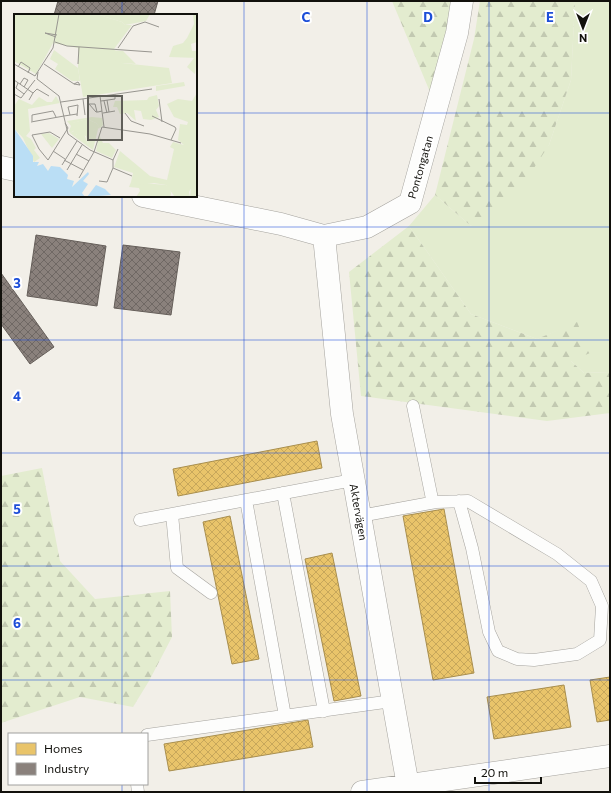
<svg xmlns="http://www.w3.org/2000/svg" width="611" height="793" font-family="Commissioner,sans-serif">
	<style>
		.green { fill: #e3eccf }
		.forest { fill: url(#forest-firs) }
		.homes { fill: url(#homes-cross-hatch); stroke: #a88e4e }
		.industry { fill: url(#industry-cross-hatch); stroke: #665f5a }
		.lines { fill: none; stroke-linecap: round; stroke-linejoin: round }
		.lane-casing { stroke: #a5a39e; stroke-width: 13 }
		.street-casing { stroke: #a5a39e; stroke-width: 23 }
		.lane { stroke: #fdfdfc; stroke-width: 12 }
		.street { stroke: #fdfdfc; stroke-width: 22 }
		.grid { fill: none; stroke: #1d4ed8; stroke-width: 1; stroke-opacity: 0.55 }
		.labels { text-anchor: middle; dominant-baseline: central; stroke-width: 4; stroke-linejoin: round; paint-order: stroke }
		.street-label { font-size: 11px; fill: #12110c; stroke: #fff }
		.inset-road { fill: none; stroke: #989690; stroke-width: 1 }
		.view { fill: #605f59; fill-opacity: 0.15; stroke: #605f59; stroke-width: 2 }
		.inset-edge { fill: none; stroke: #12110c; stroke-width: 2 }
		.grid-label { font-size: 13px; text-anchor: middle; font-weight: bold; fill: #1d4ed8; stroke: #fff; stroke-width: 4; stroke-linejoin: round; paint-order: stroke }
	</style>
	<defs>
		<pattern id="forest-firs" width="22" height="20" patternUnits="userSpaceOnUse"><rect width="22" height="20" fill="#e3eccf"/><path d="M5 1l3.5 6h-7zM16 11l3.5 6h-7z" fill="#c2c9b1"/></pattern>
		<pattern id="homes-cross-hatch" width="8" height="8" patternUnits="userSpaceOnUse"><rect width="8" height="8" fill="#e9c46a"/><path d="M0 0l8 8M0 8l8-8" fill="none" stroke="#c7a75b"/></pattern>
		<pattern id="industry-cross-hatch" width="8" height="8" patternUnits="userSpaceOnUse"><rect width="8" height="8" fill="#8a817c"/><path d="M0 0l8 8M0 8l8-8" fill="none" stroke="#6f6864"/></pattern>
	</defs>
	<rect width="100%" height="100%" fill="#f2efe8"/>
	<!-- green -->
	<path class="green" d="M575,1H610V372L584,373L571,361L577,323L537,339L471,314L409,226L435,195L471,226L549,145L571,80Z"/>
	<!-- forest -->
	<path class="forest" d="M392,1H451L447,28L430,92Z
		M480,1H575L571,80L549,145L519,191L471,226L435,195L474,39Z
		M409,226L471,314L537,339L577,322L590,353L571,361L584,373L610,372V413L547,421L361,396L349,272Z
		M42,468L60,561L95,599L170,591L172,637L149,681L133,707L80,697L1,723V476Z"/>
	<!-- homes -->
	<path class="homes" d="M317,441L322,468L178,496L173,469Z
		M444,509L474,673L433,680L403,516Z
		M230,516L259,659L232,664L203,522Z
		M332,553L361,696L334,701L305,559Z
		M610,677V720L597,722L590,680Z
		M564,685L571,727L494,739L487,697Z
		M308,720L313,747L169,771L164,744Z"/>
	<!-- industry -->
	<path class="industry" d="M58,1H158L154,15H54Z
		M36,235L106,246L97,306L27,296Z
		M123,245L180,252L171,315L114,308Z
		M1,273L54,347L30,364L1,324Z"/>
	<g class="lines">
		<!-- lane casing -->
		<g class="lane-casing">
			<path id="lane" d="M413,406L432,499
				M283,493L324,711
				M246,500L285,716
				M172,514L177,568L211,593
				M360,516L436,502L468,501L557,554L591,581L602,606L600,640L577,654L534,660L517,659L498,651L489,632L472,548L459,501
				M140,520L353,480
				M147,735L392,701
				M137,784L138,792"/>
		</g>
		<!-- street casing -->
		<g class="street-casing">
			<path id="street" d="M1,167L15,170
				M143,196L281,224L324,236L367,227L410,203L457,33L462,1
				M324,236L342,414L408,786
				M362,792L610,756"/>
		</g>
		<!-- lane -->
		<use href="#lane" class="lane"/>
		<!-- street -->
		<use href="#street" class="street"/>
	</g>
	<!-- grid -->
	<path class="grid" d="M122,1V15M244,1V792M367,1V792M489,1V792M1,113H15M196,113H610M122,196V734M1,227H610M1,340H610M1,453H610M1,566H610M1,680H610M122,784V792"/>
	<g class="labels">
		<!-- street labels -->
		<g class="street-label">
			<text transform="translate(420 167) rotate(-74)">Pontongatan</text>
			<text transform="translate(359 512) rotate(80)">Aktervägen</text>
		</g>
	</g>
	<!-- overview -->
	<g transform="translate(14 14)">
		<rect width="183" height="183" fill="#f2efe8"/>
		<path d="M0,0H82L108,8L111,11H118L100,35L108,49L155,54L158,69L69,83L64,54V34L39,29L22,60L0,47ZM179,0H183V28L177,30L178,37H183V44L155,43L159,32L169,29L173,24L180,10ZM170,68L171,72L142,77V72ZM42,82L46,89L14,95L16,117L12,122L17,125L22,134L20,136L26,144L20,148L9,124L0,114V92L5,85L18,91L25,83L33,88H38ZM73,105L82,109L86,114L80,116L74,130L72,122L63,120L61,123L56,119L60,117L58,109ZM117,168L152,171L156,174L157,180L156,183H122L126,177L125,174L115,173Z" fill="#e3eccf"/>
		<path d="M82,0H136L132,7L111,11L108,8ZM40,36L64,54L66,67H58L41,55L44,50L36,45ZM95,36L109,37L122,50L108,49L99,45L94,40ZM183,79V164L175,178L176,183H161L152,171L140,169L125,171L117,168L119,159L100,153L106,137L136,162L153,166L160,135L156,133L159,128L170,131L164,126L166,110L173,111L174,108L160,103L153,90L164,85L178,87ZM143,81L145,92L142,96L145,103L137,106L129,105L127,97L120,96L122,107L113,99L106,100L103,93H99L101,87L133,86L135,83ZM78,103L88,104L89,111L86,114L82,109L73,105L59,109L64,114L56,119L55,117L57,112L53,107ZM82,114L84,115L79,136L61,123L63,120H70L74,130L78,118ZM35,119L45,125L38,134L27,120ZM85,121L89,129H95L102,136L98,144L82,137Z" fill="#e3eccf"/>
		<path d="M180,44H183L181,60L173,53ZM183,164V183H176L177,173Z" fill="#e3eccf"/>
		<path d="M0,114L19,142V148H25L23,152L29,150L34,157L37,152L46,153L54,161L53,165L60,167L58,173L74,158L75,160L69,167L74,170L68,179L71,183H0ZM82,171L91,175L97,181L73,183Z" fill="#badef5"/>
		<path class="inset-road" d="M42,23L31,19L43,21M41,28L53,32L138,38M104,34L119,12L131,8L145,13M0,50L21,62M30,50L60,70L66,71L64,68L60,70M64,50L65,33M4,53L7,48L16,54L14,59M24,58L23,65L45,82L54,120L76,136L99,146V154L93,168L85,167M21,62L39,34L45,0M0,66L19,79L15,86M4,69L2,74L10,80M6,70L10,64L14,66L10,73M19,79L23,75L35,82M0,80L7,84L21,66M86,82L90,113M69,85L71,101M145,85L148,108M93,86L95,98M87,87L101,85V80M90,87L93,99M47,88L138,75M83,98L81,90H75L82,98H84L88,97M89,99L101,97M111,99L117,107L130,112M56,101L54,93L64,91L63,102M50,102L63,100M138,102L161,113L162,115L157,126M18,107V101L39,97L42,103M17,108L50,102M46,124L36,118L18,121L25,135L34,146L54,114L51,109M39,137L51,145M62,140L75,147M50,146L69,156M99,146L104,135M48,151L63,127M99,154L118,162M53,156L68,131M65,164L80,138L88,113L136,120L167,129"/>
		<path class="view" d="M74,82H108V126H74Z"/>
		<rect width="183" height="183" class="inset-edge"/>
	</g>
	<g class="grid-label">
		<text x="306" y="22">C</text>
		<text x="428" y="22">D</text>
		<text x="550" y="22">E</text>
		<text x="17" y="288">3</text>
		<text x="17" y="401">4</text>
		<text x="17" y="514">5</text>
		<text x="17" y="628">6</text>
	</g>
	<!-- border -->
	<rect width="611" height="793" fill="none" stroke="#12110c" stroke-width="4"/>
	<!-- legend -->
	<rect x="8" y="733" width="140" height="52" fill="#ffffff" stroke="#a0a09e"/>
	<rect x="16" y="743" width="20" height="12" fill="#e9c46a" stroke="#a0a09e"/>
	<text x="44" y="753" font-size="12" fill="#12110c">Homes</text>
	<rect x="16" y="763" width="20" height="12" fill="#8a817c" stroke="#a0a09e"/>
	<text x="44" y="773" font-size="12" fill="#12110c">Industry</text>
	<!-- north arrow -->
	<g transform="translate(583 28) rotate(180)" stroke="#ffffff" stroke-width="3" paint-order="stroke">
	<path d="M0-3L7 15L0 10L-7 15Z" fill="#12110c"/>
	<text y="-6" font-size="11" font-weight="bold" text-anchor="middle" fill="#12110c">N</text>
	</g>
	<!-- scale -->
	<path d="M475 777v6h66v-6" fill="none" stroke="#12110c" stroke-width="2"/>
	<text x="481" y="777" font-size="12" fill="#12110c" stroke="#ffffff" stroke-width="3" paint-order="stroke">20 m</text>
</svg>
